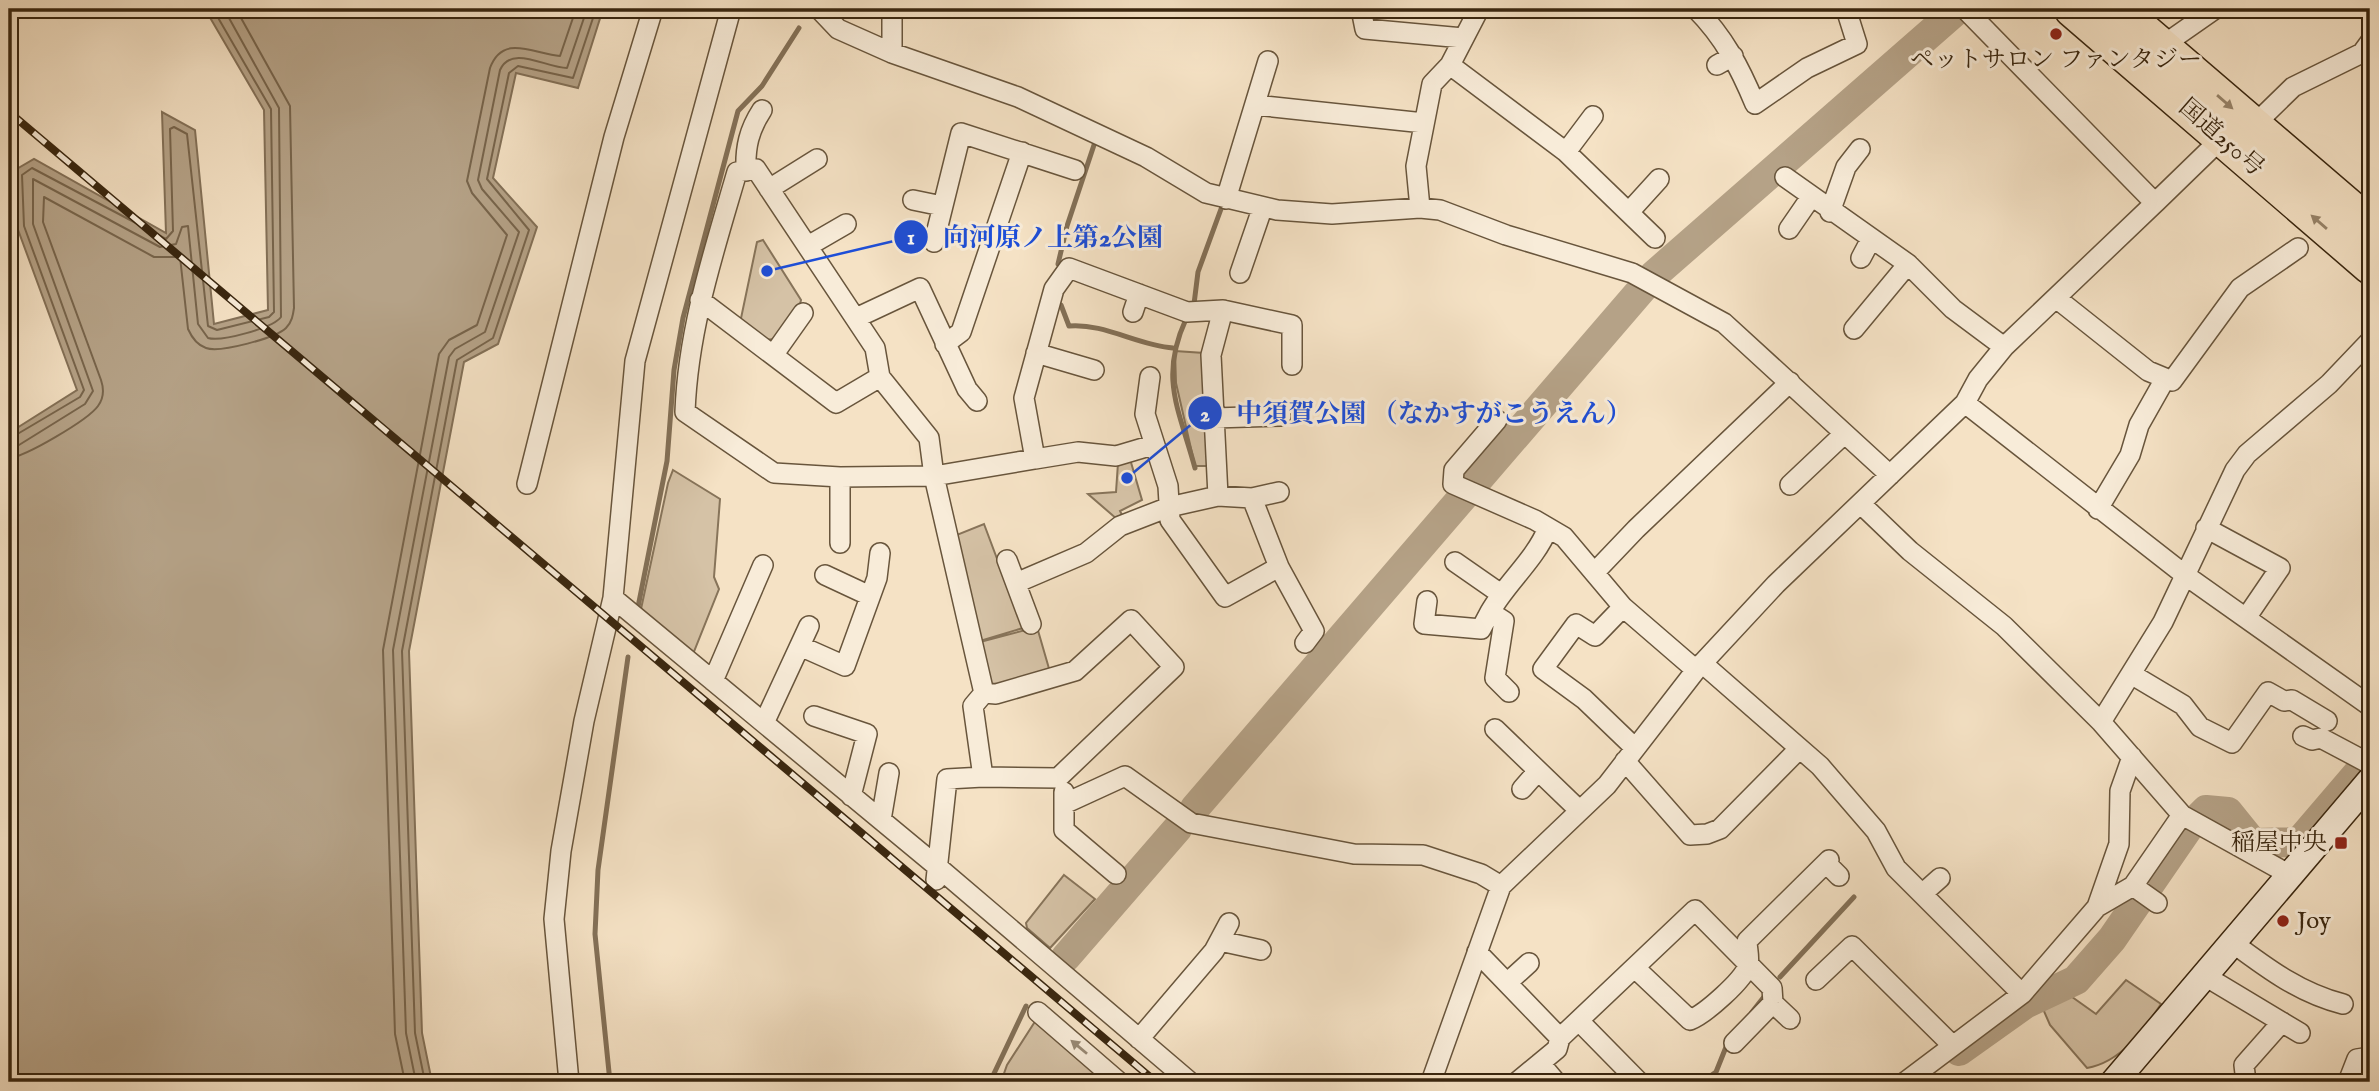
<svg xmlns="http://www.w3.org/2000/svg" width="2379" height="1091" font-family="'IM FELL English','Noto Serif JP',serif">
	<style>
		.green { fill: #d5c2a6; stroke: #87745a; stroke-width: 2 }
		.water { fill: #b5a287; stroke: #837057; stroke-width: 2 }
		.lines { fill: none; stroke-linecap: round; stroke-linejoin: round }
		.shore { stroke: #77644b; stroke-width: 2 }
		.stream { stroke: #837057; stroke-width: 5 }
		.river { stroke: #b5a287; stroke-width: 30 }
		.street-casing { stroke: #68553c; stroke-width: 22 }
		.secondary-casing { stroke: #39260f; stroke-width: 29 }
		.highway-casing { stroke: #39260f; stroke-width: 38 }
		.street { stroke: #f8ecd9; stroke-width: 19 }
		.secondary { stroke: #f8ecd9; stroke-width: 26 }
		.highway { stroke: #f5e2c5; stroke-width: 35 }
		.rail-casing { stroke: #39260f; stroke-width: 8 }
		.rail { stroke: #f8ecd9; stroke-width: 5; stroke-dasharray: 16; stroke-linecap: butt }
		.oneway { fill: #97846a }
		.oneway2 { fill: #988974 }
		.poi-dot { fill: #8f2418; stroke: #f8ecd9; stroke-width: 2.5 }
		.labels { text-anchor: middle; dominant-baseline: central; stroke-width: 6; stroke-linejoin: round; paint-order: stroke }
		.poi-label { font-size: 24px; fill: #39260f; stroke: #f8ecd9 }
		.street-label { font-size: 24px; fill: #39260f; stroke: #f8ecd9 }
		.leader { fill: none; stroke: #1d4ed8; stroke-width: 2.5 }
		.callout-dot { fill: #1d4ed8; stroke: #f8ecd9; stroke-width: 2.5 }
		.mark-label { font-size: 21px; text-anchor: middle; font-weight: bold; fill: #fff }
		.callout-label { font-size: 26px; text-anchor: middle; font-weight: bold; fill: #1d4ed8; stroke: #f8ecd9; stroke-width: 6; stroke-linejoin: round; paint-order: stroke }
	</style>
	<rect width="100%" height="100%" fill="#f5e2c5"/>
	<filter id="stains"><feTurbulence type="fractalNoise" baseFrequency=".00286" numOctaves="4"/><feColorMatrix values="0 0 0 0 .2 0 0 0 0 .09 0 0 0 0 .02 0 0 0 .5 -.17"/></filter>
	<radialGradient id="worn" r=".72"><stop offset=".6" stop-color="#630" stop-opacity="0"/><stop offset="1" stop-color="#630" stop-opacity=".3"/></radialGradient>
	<!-- green -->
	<path class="green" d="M763,240L801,300L799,309L776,339L763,340L740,323L757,242Z
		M1175,351L1204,353L1208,466H1195L1176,383Z
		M1130,459L1142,500L1120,511L1124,519L1118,520L1088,494L1116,492L1118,463Z
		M673,470L720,499L714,577L719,589L693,654L641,609L668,483Z
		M984,524L1023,628L980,641L954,536Z
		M1037,627L1050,672L995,687L988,681L980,642Z
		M1064,875L1095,899L1050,948L1027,928L1026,923Z
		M2126,980L2161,1004C2143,1031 2121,1062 2087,1068L2050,1025L2040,1002L2058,987L2096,1014Z
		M1036,1020L1110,1082H1001L1007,1065Z"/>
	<!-- water -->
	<path class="water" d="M205,9H603L578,88L516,73L493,178L537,227L498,344L464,362L409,651L422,1033L432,1082H9V433L77,390L17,227L15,170L34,159L166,233L162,112L195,130L214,324L268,310L264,110Z"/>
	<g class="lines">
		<!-- shore -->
		<path class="shore" d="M9,439L80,397L84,390L24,226L22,175L32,168L166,239L173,231L170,129L174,127L187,134L208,326L217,330L269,317L274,312L271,109L213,9
			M9,447L19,445L85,404L93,391L33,224V179L160,247L176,244L182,227L188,226L198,324L208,338C221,342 273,328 281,317L279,108L224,9
			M9,458C25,457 88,420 98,406C104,398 104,389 101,380L43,222L44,197L154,257H180L188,329C192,338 197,345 206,348C220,353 276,338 286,328C292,322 293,315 294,308L290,106L236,9
			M405,1082L395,1034L383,650L439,354L449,340L477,325L507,235L472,193L467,181L490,68C503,33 534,54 560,56L576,9
			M416,1082L406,1033L393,650L449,357L455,349L485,332L519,232L482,189L478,180L500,70C512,44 546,68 567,68L587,9
			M425,1082L415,1033L402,651L457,360L493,338L529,230L487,179L509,73L518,66L573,78L596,9"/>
		<!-- stream -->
		<path class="stream" d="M1058,264L1067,226L1096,139
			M1194,304L1198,272L1221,209
			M1061,305L1069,326C1104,323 1137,345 1173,348
			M1186,319C1159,378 1179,409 1195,468
			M638,607L667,461L674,370L683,318L738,111L762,86L799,28
			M1780,977L1854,897
			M1752,1012L1763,998
			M610,1082L595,934L598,870L628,657
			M990,1082L1026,1006
			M1702,1082L1716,1072L1728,1042"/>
		<!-- river -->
		<path class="river" d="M1195,808L1654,275L1958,9
			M1066,957L1177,829
			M1959,1051L2025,1004L2076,980L2112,939L2189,827L2206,810L2228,812L2253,843L2299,842L2370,759"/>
		<!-- street casing -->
		<g class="street-casing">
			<path id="street" d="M819,9L838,29L892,53L1018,97L1146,157L1206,193L1277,210L1332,214L1420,208L1440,210L1506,235L1632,273L1724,323L1890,475
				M892,9V53
				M1361,9L1365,29L1463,38
				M1696,9C1724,37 1740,68 1755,104L1807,68L1857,44L1846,9
				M2162,46L2215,9
				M1450,65L1566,152L1655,238
				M1717,65L1733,56
				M1255,105L1424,123
				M2253,126L2293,87L2362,53L2370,42
				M1566,152L1593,116
				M746,171C745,147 749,130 762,110
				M1785,177L1908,264L1953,309L2004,347
				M769,189L817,159
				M1226,199L1268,61
				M913,200L942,206
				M2155,203L2222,138
				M1420,208L1416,166L1432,84L1450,65L1479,9
				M1629,212L1659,179
				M1830,212L1846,167L1860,149
				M1789,229L1811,197
				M934,242L961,133L1075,170
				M808,246L846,224
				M1861,258L1871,239
				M1240,273L1262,209
				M2056,298L2148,371L2172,381L2240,288L2298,248
				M700,300L836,403L880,377
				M1133,312L1139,294
				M856,318L920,288L967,389L977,401
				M1854,329L1908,264
				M945,344L961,332L1022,152
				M1036,353L1094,370
				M774,354L803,313
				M1150,377L1145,414L1168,486L1170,520L1225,597L1279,567
				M1965,403L2185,575L2370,706
				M1214,418L1281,416
				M1497,420L1454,470L1453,484L1535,520L1564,537L1623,607L1696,670
				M1035,459L1078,452L1116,456L1153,445
				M840,477V543
				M527,484L614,137L653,9
				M1790,485L1844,434
				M1218,496L1211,355L1223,310
				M1252,498L1279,567L1314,631L1305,643
				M1862,505L1910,551L2004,626L2101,722L2182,815L2290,875
				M2098,509L2130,455L2139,425L2165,379
				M2206,528L2280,568L2246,618
				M1007,560L1031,624
				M1455,562L1501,594
				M1595,572L1636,529L1790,382
				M825,575L870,596
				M1016,583L1086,553L1120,526L1169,507L1218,496L1252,498L1279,492
				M613,598L939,868L1190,1082
				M1427,601L1424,624L1481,629L1490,612
				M1623,607L1595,636L1576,624L1543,669L1584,699L1635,748
				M800,646L845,666L877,578L880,553
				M1702,663L1820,766L1876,831L1896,868L2022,994
				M2131,674L2183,705L2200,727L2232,743L2268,692L2284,701L2292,700L2327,721
				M713,681L763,565
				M1509,692L1495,678L1504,621L1490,612C1507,582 1535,560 1548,528
				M814,716L867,734L851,796
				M2101,722L2163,622L2235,470L2247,454L2329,384L2370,341
				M764,723L809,626
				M1495,729L1579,810
				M2303,736L2312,740L2321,738L2370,764
				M1625,761L1690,835L1707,834L1720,829L1799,749
				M983,777L1058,778L1174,667L1131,620L1075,671L996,694L984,693
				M1522,789L1537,772
				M1064,792V830L1116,874
				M1064,804L1125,776L1191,823L1354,854L1423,855L1481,874L1501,886
				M881,820L889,773
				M1826,863L1839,876
				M936,880L947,779L983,777L973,706L984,693L934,476L929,438L880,377L875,348L756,169L737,172C714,251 688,329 685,412L774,473L840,477L934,476L1035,459L1024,398L1054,289L1069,268L1187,312L1223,310L1292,325V365
				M2133,886L2157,903
				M1922,894L1940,878
				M2097,907L2119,844L2120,791L2132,757
				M1220,941L1261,950
				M2233,943C2268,969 2300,993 2343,1004
				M1477,952L1560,1038
				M1635,968L1690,1020C1705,1014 1744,980 1748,965C1750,958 1747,948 1747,941L1829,860
				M2205,976L2300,1033
				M1816,980L1852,946L1952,1045
				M1507,983L1529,963
				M1038,1012L1119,1082
				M1580,1022L1639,1082
				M1139,1039L1214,951L1229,923
				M1734,1043L1773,1003
				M1540,1063L1556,1082
				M569,1082L554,919L561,851L584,721L613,598L635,361L731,9
				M1431,1082L1501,886L1607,785L1696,670L1776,584L1965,403L1978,379L2004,347L2155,203L1965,9
				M1517,1082L1557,1049L1560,1038L1695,910L1772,988L1773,1003L1790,1019
				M1905,1082L2022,994L2097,907L2133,886L2182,815
				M2246,1082L2244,1065L2282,1022
				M2348,1082L2357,1059L2370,1057"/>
		</g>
		<!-- secondary casing -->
		<g class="secondary-casing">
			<path id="secondary" d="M2114,1082L2370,781"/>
		</g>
		<!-- highway casing -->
		<g class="highway-casing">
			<path id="highway" d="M2072,9L2370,266
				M2118,9L2370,225"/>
		</g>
		<!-- street -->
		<use href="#street" class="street"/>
		<!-- secondary -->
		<use href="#secondary" class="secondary"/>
		<!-- highway -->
		<use href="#highway" class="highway"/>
		<!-- rail casing -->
		<g class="rail-casing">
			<path id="rail" d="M9,112L1156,1082"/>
		</g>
		<!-- rail -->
		<use href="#rail" class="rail"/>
	</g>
	<!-- one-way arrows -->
	<defs><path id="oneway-solid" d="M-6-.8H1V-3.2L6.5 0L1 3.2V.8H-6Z" transform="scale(1.75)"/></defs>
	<g class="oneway">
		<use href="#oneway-solid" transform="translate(2225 102) rotate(41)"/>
		<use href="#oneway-solid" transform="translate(2319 222) rotate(-139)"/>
	</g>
	<use class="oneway2" href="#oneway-solid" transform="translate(1079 1047) rotate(-140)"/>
	<!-- markers -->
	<g class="poi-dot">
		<circle cx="2056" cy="34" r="7"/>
		<rect x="2334" y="836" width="14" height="14" rx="3.5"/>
		<circle cx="2283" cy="921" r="7"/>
	</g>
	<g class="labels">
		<!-- poi labels -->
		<g class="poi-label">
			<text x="2056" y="60">ペットサロン ファンタジー</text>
			<text x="2327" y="843" text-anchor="end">稲屋中央</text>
			<text x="2297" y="921" text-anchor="start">Joy</text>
		</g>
		<!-- street labels -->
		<g class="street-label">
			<text transform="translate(2221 138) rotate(41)">国道250号</text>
		</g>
	</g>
	<!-- callouts -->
	<path class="leader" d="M767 271L911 237M1127 478L1205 413"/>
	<g class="callout-dot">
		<circle cx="767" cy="271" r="7"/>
		<circle cx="1127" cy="478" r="7"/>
		<circle cx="911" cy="237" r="18"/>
		<circle cx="1205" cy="413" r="18"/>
	</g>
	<g class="mark-label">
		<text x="911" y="244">1</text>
		<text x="1205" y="421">2</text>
	</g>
	<g class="callout-label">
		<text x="1053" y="246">向河原ノ上第2公園</text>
		<text x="1434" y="422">中須賀公園 （なかすがこうえん）</text>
	</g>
	<!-- margin -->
	<rect width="2379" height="1091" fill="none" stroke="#f5e2c5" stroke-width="35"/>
	<rect x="10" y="10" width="2358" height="1070" fill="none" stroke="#39260f" stroke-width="3.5"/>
	<rect x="18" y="18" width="2344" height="1056" fill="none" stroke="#39260f" stroke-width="2"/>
	<rect width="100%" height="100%" filter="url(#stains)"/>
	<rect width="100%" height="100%" fill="url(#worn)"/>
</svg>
